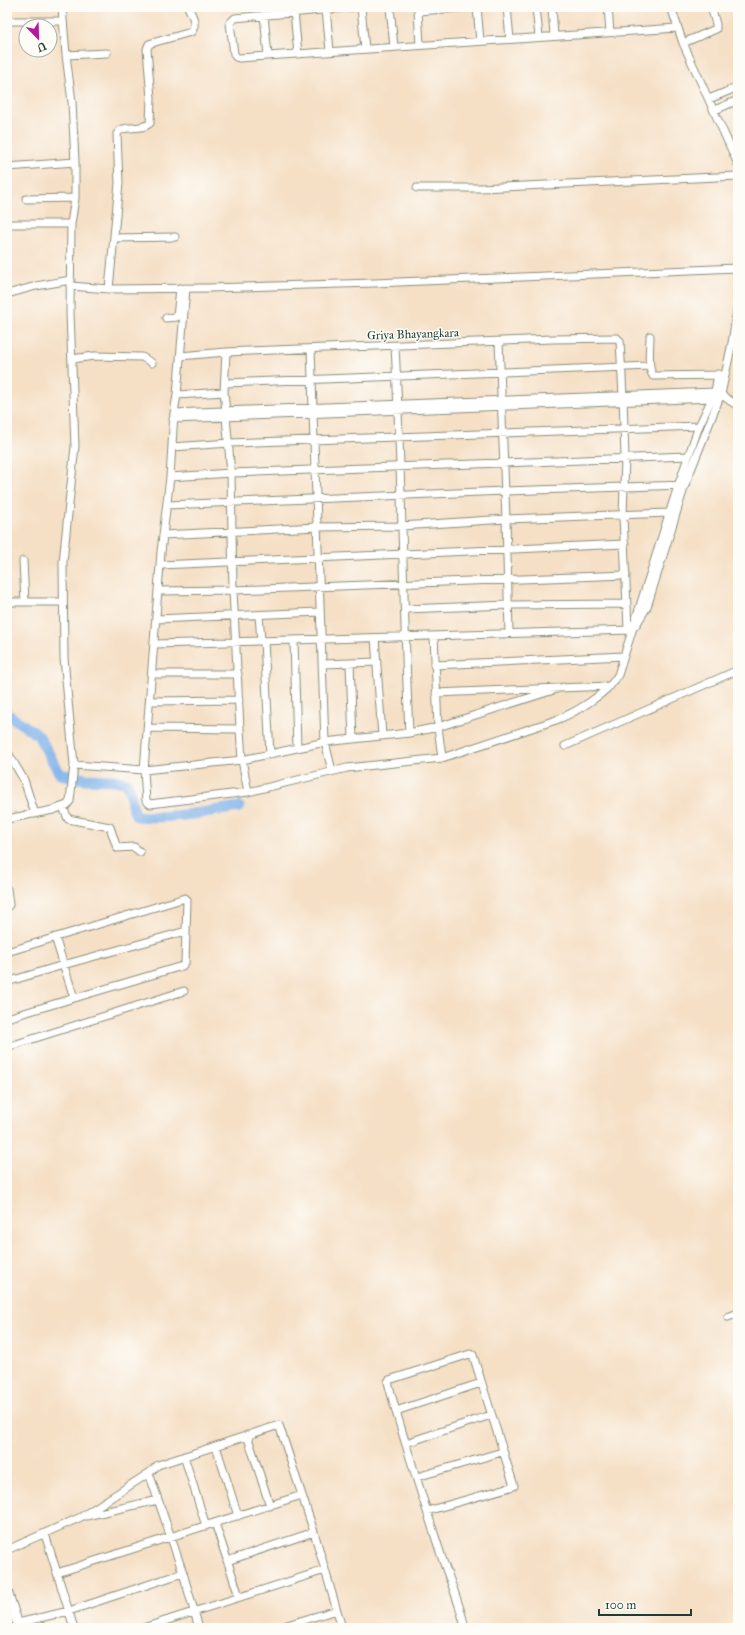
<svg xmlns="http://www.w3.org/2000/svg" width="745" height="1635" font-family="'IM FELL Great Primer',serif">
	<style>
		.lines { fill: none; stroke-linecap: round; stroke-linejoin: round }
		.river { stroke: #7db0e9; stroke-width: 11 }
		.minor-casing { stroke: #8a8e7c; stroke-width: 9 }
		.tertiary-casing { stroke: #8a8e7c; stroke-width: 11 }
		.minor { stroke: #fff; stroke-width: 7 }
		.tertiary { stroke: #fff; stroke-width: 9 }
		.labels { text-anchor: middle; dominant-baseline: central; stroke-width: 3; stroke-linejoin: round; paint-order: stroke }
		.street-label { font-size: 12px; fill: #1f3d34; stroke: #fdfcf7 }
	</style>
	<rect width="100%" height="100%" fill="#fdfcf7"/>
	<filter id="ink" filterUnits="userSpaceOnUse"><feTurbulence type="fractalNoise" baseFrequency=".025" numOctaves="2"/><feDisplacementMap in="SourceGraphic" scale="8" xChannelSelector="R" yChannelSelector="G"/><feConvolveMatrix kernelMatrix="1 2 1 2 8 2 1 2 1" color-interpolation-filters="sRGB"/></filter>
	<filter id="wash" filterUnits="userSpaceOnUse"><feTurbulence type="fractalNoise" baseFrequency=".012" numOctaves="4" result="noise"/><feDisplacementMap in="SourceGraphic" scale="16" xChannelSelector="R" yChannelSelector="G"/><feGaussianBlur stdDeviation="0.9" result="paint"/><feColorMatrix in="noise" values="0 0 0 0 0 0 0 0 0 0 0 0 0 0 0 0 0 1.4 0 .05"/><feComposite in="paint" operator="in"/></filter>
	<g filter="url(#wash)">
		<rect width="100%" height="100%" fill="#f5dfc5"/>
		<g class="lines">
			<!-- river -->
			<path class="river" d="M7,714L38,735L60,774L84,779L114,780L127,783C133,794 129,806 137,816C171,819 205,812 239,807"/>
		</g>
	</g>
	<g filter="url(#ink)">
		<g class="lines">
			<!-- minor casing -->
			<g class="minor-casing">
				<path id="minor" d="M354,7L235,18L230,23L234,54L236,57L239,58L677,28
					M361,7L365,49
					M390,7L394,47
					M418,7V11L471,7
					M477,7L480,41
					M507,7L510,39
					M536,7L539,37
					M552,7L554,36
					M608,7L610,32
					M671,7L683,43L738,164
					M326,9L330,51
					M418,11L420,45
					M294,12L298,54
					M264,15L268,56
					M7,21H63
					M683,43L716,29V24L711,7
					M66,55L107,53
					M709,99L738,87
					M715,110L738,100
					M7,167L75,162
					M417,188H480L738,176
					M26,199L75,198
					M7,224H71
					M114,238L175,237
					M70,286L109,289L119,183L117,134C123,123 141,132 150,123L151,98L147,49L149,44L152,43L191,32C198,24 192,15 188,7
					M186,288L177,395L174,413L170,477L161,552L144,770L146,801L150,804L248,792L347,768L442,758L556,720C575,713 608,693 618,675L678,486L699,426L715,392L718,374
					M109,289L209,288L374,283L738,268
					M7,294L36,286L71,280
					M166,318L177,317L180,288
					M650,336C650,347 647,367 653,376L722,375
					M499,342L506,519L509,633
					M395,346C402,475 403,604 409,733
					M311,349L313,408
					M226,352L224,392L226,412
					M180,356L226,352L553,339L617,338L620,341L623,396L625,458L623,516L628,629
					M72,359L94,356L142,357L152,363
					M226,383L650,366
					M177,395L224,392
					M174,413L715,392C725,395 729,402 738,405
					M313,413L325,742L332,771
					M226,417L231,473L233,590L240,729L242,760L248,792
					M173,419L712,398
					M172,447L230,443L699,426
					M170,477L231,473L688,456
					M167,505L505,491L685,485
					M163,535L317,527L401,526L506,519L669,513
					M23,561L25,602
					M160,565L625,544
					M158,591L233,590L626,575
					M7,602H63
					M405,609L509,605L626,604
					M259,615L261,641
					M156,619L320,612
					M636,625L647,607L685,485L721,394L732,343L738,304
					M434,636L438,727L442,758
					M375,638L382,736
					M294,640L297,748
					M264,641L270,755
					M155,644L631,630
					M323,664L377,662
					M350,664L353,739
					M434,665L624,656
					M152,674H238
					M436,693L610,686
					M150,701L239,700
					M148,728L240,729
					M565,746L738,670
					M7,751L24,780L35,814
					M74,765L144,770L242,760L325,742L409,733L438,727L563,687
					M63,807L68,819L110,827L117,848L134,847L140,852
					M7,819L53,810L67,805L70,801L74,765L64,658L63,562L75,446L70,313L71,224L75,198V162L72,102L66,55L62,7
					M7,889L9,905L7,907
					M55,937L74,998
					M7,952L185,898L187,900L185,963L182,966L7,1018
					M7,982L63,965L186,931
					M7,1047L184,991
					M728,1317L738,1313
					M396,1411L481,1383
					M247,1435L270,1506
					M406,1443L491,1415
					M216,1446L238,1516
					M184,1456L206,1526
					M149,1473L183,1573L199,1628
					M417,1477L502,1452
					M427,1511L514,1486L473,1355L470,1354L389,1380L388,1382C403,1440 423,1498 441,1555C449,1579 460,1603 465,1628
					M86,1516L158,1500
					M215,1523L239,1596
					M45,1534L74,1628
					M7,1550L81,1517L149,1473L158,1465L279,1425L314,1532L342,1628
					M227,1561L314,1532
					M57,1573L302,1495
					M18,1623L69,1611L183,1573
					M143,1628L325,1570
					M277,1628L337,1610"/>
			</g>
			<!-- tertiary casing -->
			<g class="tertiary-casing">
				<path id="tertiary" d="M7,1591L19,1628
					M7,1623L8,1628"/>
			</g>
			<!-- minor -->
			<use href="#minor" class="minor"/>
			<!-- tertiary -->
			<use href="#tertiary" class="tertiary"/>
		</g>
	</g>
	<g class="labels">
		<!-- street labels -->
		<g class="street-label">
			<text transform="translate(413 334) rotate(-2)">Griya Bhayangkara</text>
		</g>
	</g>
	<!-- margin -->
	<rect width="745" height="1635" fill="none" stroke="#fdfcf7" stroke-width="24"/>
	<!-- north arrow -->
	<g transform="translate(38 38) rotate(157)"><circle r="19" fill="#fdfcf7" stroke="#a4b0a9"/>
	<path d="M0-3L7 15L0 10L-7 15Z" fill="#b5179e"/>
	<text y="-6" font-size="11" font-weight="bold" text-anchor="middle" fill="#1f3d34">U</text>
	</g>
	<!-- scale -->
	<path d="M599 1609v6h92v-6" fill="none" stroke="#1f3d34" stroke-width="2"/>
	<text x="605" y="1609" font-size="12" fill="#1f3d34" stroke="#fdfcf7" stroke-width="3" paint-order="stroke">100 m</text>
</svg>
